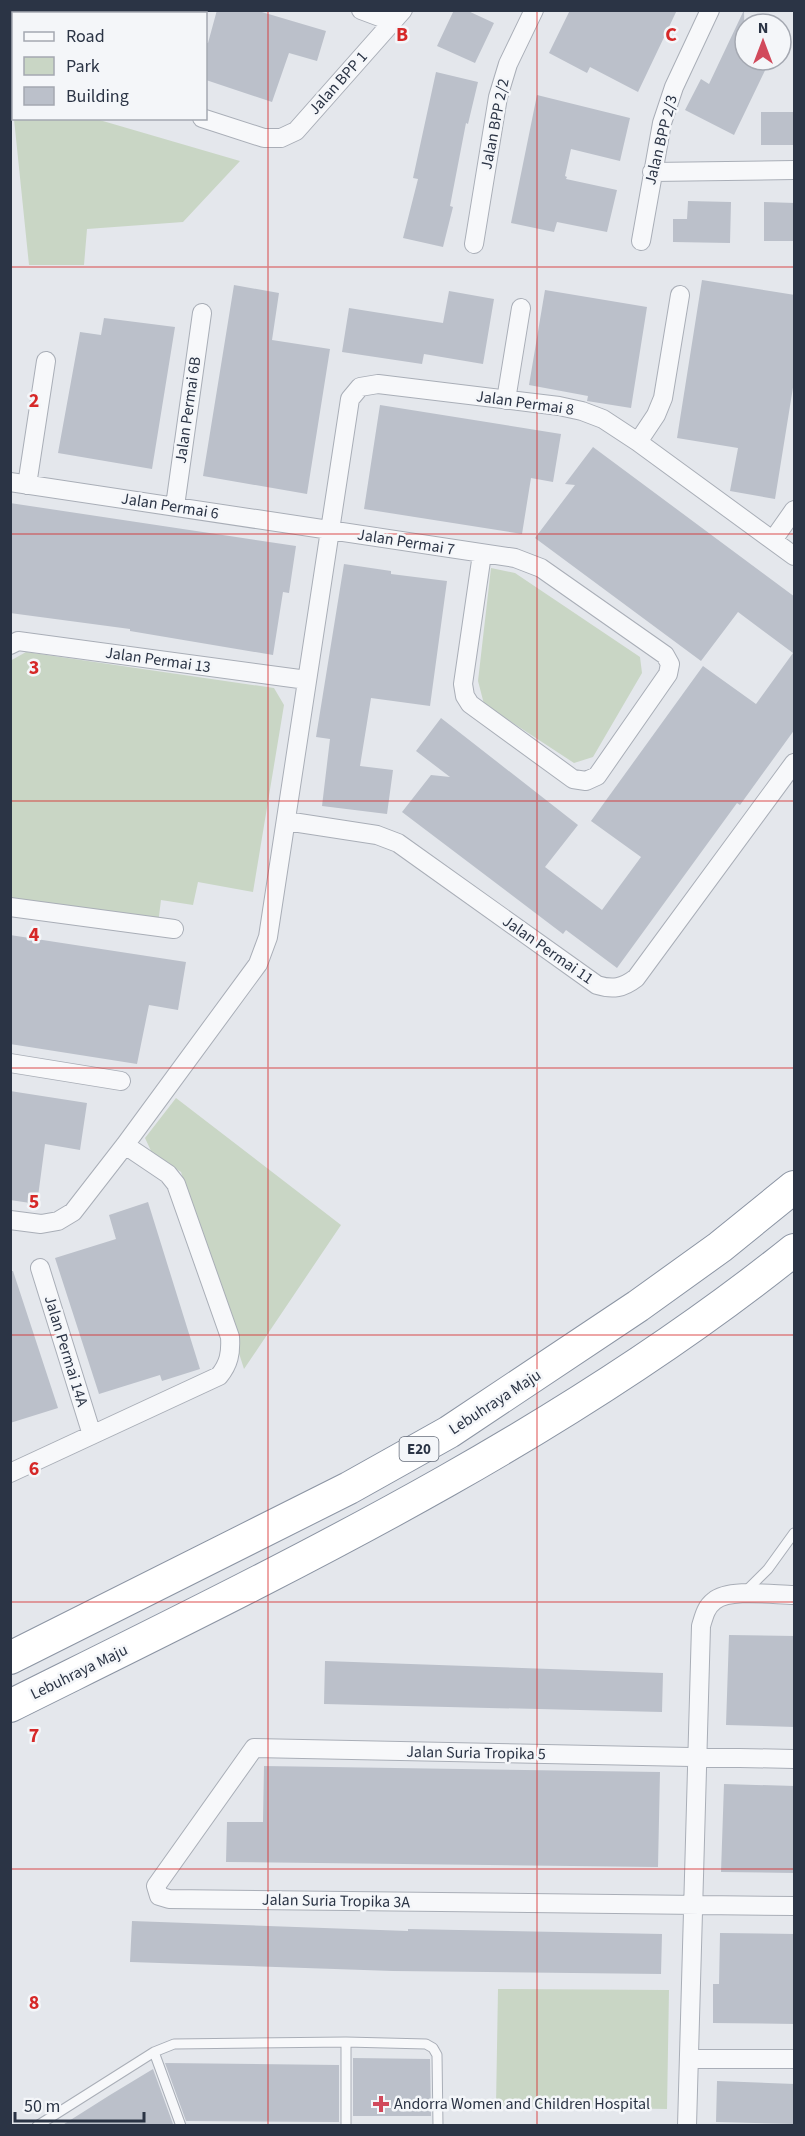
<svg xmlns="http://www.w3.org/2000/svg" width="805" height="2136" font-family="'Source Sans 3',sans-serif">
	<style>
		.green { fill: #c9d6c5 }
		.building { fill: #bbc0ca }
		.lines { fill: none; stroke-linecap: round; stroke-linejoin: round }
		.lane-casing { stroke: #a9aeb7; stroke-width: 11 }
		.street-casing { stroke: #a9aeb7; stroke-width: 20 }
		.highway-casing { stroke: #8b94a3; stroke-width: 34 }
		.lane { stroke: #f7f8fa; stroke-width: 9 }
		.street { stroke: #f7f8fa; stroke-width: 18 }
		.highway { stroke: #fff; stroke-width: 32 }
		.grid { fill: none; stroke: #d62828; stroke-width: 1.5; stroke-opacity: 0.55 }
		.poi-dot { fill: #d1495b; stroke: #f4f6f9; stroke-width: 2 }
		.labels { text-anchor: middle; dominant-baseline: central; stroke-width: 5; stroke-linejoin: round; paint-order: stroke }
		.shield { fill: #f4f6f9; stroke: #676e7b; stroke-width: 1.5 }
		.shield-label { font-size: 15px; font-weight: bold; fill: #2b3445 }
		.street-label { font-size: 16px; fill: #2b3445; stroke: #f4f6f9 }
		.poi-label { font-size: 16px; fill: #2b3445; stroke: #f4f6f9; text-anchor: start }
		.grid-label { font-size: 20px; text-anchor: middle; font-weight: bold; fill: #d62828; stroke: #f4f6f9; stroke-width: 5; stroke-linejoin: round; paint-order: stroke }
	</style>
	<rect width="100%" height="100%" fill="#e4e7ec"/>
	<!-- green -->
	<path class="green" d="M14,119H96L240,161L183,222L87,229L84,265H29Z
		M491,568L515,573L640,657L642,673L593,757L574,763L484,704L478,681Z
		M26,652L274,688L284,705L253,892L198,882L193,905L161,900L158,924L11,899L10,661Z
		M176,1098L341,1225L244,1369L181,1172L152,1153L145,1138Z
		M498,1989L669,1990L667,2109L496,2106Z"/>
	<!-- building -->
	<path class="building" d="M217,10H255L326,31L317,61L289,53L272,102L206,80V43H208Z
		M454,10H466L494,23L475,63L437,46Z
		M570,10H677L638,92L590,67L587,73L549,53Z
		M744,10L745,60H770L734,135L685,110L701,79L709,84Z
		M436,72L478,82L468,124L466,123L450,206L453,207L443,247L403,238L418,179L413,178Z
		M537,95L630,118L620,161L571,149L565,176L567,177L566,179L617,190L607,232L557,222L554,232L511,223Z
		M761,112H795V145H761Z
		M688,201L731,202L730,243L673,242V219H687Z
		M764,202L795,203V241H764Z
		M702,280L795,295V375L775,499L730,491L738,448L677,438Z
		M234,285L279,293L272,340L330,349L307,494L203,476Z
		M545,290L647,307L631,408L587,401L588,396L529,385Z
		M449,291L494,299L483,364L424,354L422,364L342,352L349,308L443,323Z
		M104,318L175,327L152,469L58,453L80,332L101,335Z
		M380,405L561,434L553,482L531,478L522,534L364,509Z
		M593,447L795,597V729L740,805L737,803L617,968L566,930L563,934L402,812L431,775L450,777L416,751L441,718L578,825L545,867L602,910L641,857L591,821L703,666L756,704L793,653L738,612L701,661L535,538L575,485L565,484Z
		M10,503L296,546L289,593L283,592L273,655L130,631V629L10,613Z
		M344,564L391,571V574L447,581L430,706L371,698L360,766L393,770L387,814L322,806L330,739L316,737Z
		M10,935L186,962L178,1010L149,1005L137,1064L10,1044Z
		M10,1091L87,1103L80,1150L45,1144L37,1204L10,1200Z
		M148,1202L200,1369L162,1381L160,1375L99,1394L55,1258L116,1239L109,1215Z
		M10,1271H13L58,1408L10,1423Z
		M729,1635L795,1636V1727L726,1725Z
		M325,1661L663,1673L662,1712L324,1704Z
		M264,1766L660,1772L658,1867L226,1862L227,1822H263Z
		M724,1784L795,1786V1873L721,1872Z
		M132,1921L408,1931V1929L662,1934L661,1974L393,1971L130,1962Z
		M720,1933L795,1934V2024L713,2023V1984H719Z
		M353,2058L430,2059L431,2116H353Z
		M165,2063L339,2065V2122L186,2121Z
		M153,2069L173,2124L61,2126L110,2095Z
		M717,2081L795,2084V2124L716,2122Z"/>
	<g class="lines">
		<!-- lane casing -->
		<g class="lane-casing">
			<path id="lane" d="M745,1592L768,1569L794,1533
				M346,2042V2126
				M154,2052L181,2126
				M37,2126L154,2052L174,2044L346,2042L426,2044L433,2048L437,2055L438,2126"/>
		</g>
		<!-- street casing -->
		<g class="street-casing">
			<path id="street" d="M361,10L393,22
				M202,118L264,138H281L296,131L403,10
				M652,172L794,170
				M641,241L662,123L674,87L710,10
				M474,244L498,97L508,64L534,10
				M506,400L521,308
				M638,442L656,415L663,398L680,295
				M10,482L515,558L541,568L665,655L670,664L668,674L597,776L586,781L573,779L470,704L465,696L463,684L482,554
				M27,485L46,361
				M175,506L202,313
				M773,540L794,510
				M10,645L18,641L307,680
				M286,821L377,835L398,843L597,985C613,990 623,988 636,978L794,763
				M10,907L174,929
				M10,1063L121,1081
				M10,1220L41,1224L58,1221L73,1212L125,1145L258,964L268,937L350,399L360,387L378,384L559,406L582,411L603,419L638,442L794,556
				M40,1268L92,1435
				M10,1473L219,1376C229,1364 231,1353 230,1337L176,1184L168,1174L125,1145
				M794,1759L254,1748L156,1886L159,1896L169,1899L794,1906
				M689,2059H794
				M687,2126L701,1626C704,1616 706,1607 714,1601C729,1588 775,1595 794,1595"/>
		</g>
		<!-- highway casing -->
		<g class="highway-casing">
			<path id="highway" d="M10,1658L349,1488L449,1432L638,1306L720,1247L794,1187
				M10,1706C281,1571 557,1440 794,1250"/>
		</g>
		<!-- lane -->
		<use href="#lane" class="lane"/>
		<!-- street -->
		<use href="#street" class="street"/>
		<!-- highway -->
		<use href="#highway" class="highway"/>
	</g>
	<!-- grid -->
	<path class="grid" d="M268,10V2126M537,10V2126M10,267H794M10,534H794M10,801H794M10,1068H794M10,1335H794M10,1602H794M10,1869H794"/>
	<!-- markers -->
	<path class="poi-dot" d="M378 2095h6v6h6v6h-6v6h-6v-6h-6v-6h6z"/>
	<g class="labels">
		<!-- shield labels -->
		<rect class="shield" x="399.5" y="1437" width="39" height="24" rx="4.5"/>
		<g class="shield-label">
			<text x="419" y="1449">E20</text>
		</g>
		<!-- street labels -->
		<g class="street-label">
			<text transform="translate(338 83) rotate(-48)">Jalan BPP 1</text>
			<text transform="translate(495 124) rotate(-79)">Jalan BPP 2/2</text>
			<text transform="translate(661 140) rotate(-76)">Jalan BPP 2/3</text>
			<text transform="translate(525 403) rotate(8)">Jalan Permai 8</text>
			<text transform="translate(188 410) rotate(-82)">Jalan Permai 6B</text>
			<text transform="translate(170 506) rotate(9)">Jalan Permai 6</text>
			<text transform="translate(406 542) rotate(9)">Jalan Permai 7</text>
			<text transform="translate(158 660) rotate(8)">Jalan Permai 13</text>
			<text transform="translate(548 950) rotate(35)">Jalan Permai 11</text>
			<text transform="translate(66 1351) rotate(73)">Jalan Permai 14A</text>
			<text transform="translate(495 1402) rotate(-33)">Lebuhraya Maju</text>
			<text transform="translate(79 1672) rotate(-26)">Lebuhraya Maju</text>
			<text transform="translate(476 1753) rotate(1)">Jalan Suria Tropika 5</text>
			<text transform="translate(336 1901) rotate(1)">Jalan Suria Tropika 3A</text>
		</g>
		<!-- poi labels -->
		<g class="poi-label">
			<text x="394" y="2104">Andorra Women and Children Hospital</text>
		</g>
	</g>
	<g class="grid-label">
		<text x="402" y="41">B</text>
		<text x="671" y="41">C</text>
		<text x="34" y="407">2</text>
		<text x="34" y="674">3</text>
		<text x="34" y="941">4</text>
		<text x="34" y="1208">5</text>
		<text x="34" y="1475">6</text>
		<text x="34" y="1742">7</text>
		<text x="34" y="2009">8</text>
	</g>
	<!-- border -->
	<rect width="805" height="2136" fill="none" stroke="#2b3445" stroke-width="24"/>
	<!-- legend -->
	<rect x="12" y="12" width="195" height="108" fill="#f4f6f9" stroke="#a4a8b1" stroke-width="1.5"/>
	<rect x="24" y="32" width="30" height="9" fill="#f7f8fa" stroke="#a4a8b1" stroke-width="1.5"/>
	<text x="66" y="42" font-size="18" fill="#2b3445">Road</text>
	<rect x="24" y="57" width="30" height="18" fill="#c9d6c5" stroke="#a4a8b1" stroke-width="1.5"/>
	<text x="66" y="72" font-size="18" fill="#2b3445">Park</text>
	<rect x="24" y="87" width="30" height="18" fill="#bbc0ca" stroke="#a4a8b1" stroke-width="1.5"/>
	<text x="66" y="102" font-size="18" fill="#2b3445">Building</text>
	<!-- north arrow -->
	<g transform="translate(763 42)"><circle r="28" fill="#f4f6f9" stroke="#a4a8b1" stroke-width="1.5"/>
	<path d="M0-4.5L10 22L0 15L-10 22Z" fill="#d1495b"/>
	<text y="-9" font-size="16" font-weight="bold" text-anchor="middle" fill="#2b3445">N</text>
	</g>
	<!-- scale -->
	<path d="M15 2112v9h129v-9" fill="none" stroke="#2b3445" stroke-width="3"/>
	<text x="24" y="2112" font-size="18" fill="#2b3445" stroke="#f4f6f9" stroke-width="4.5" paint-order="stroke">50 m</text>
</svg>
